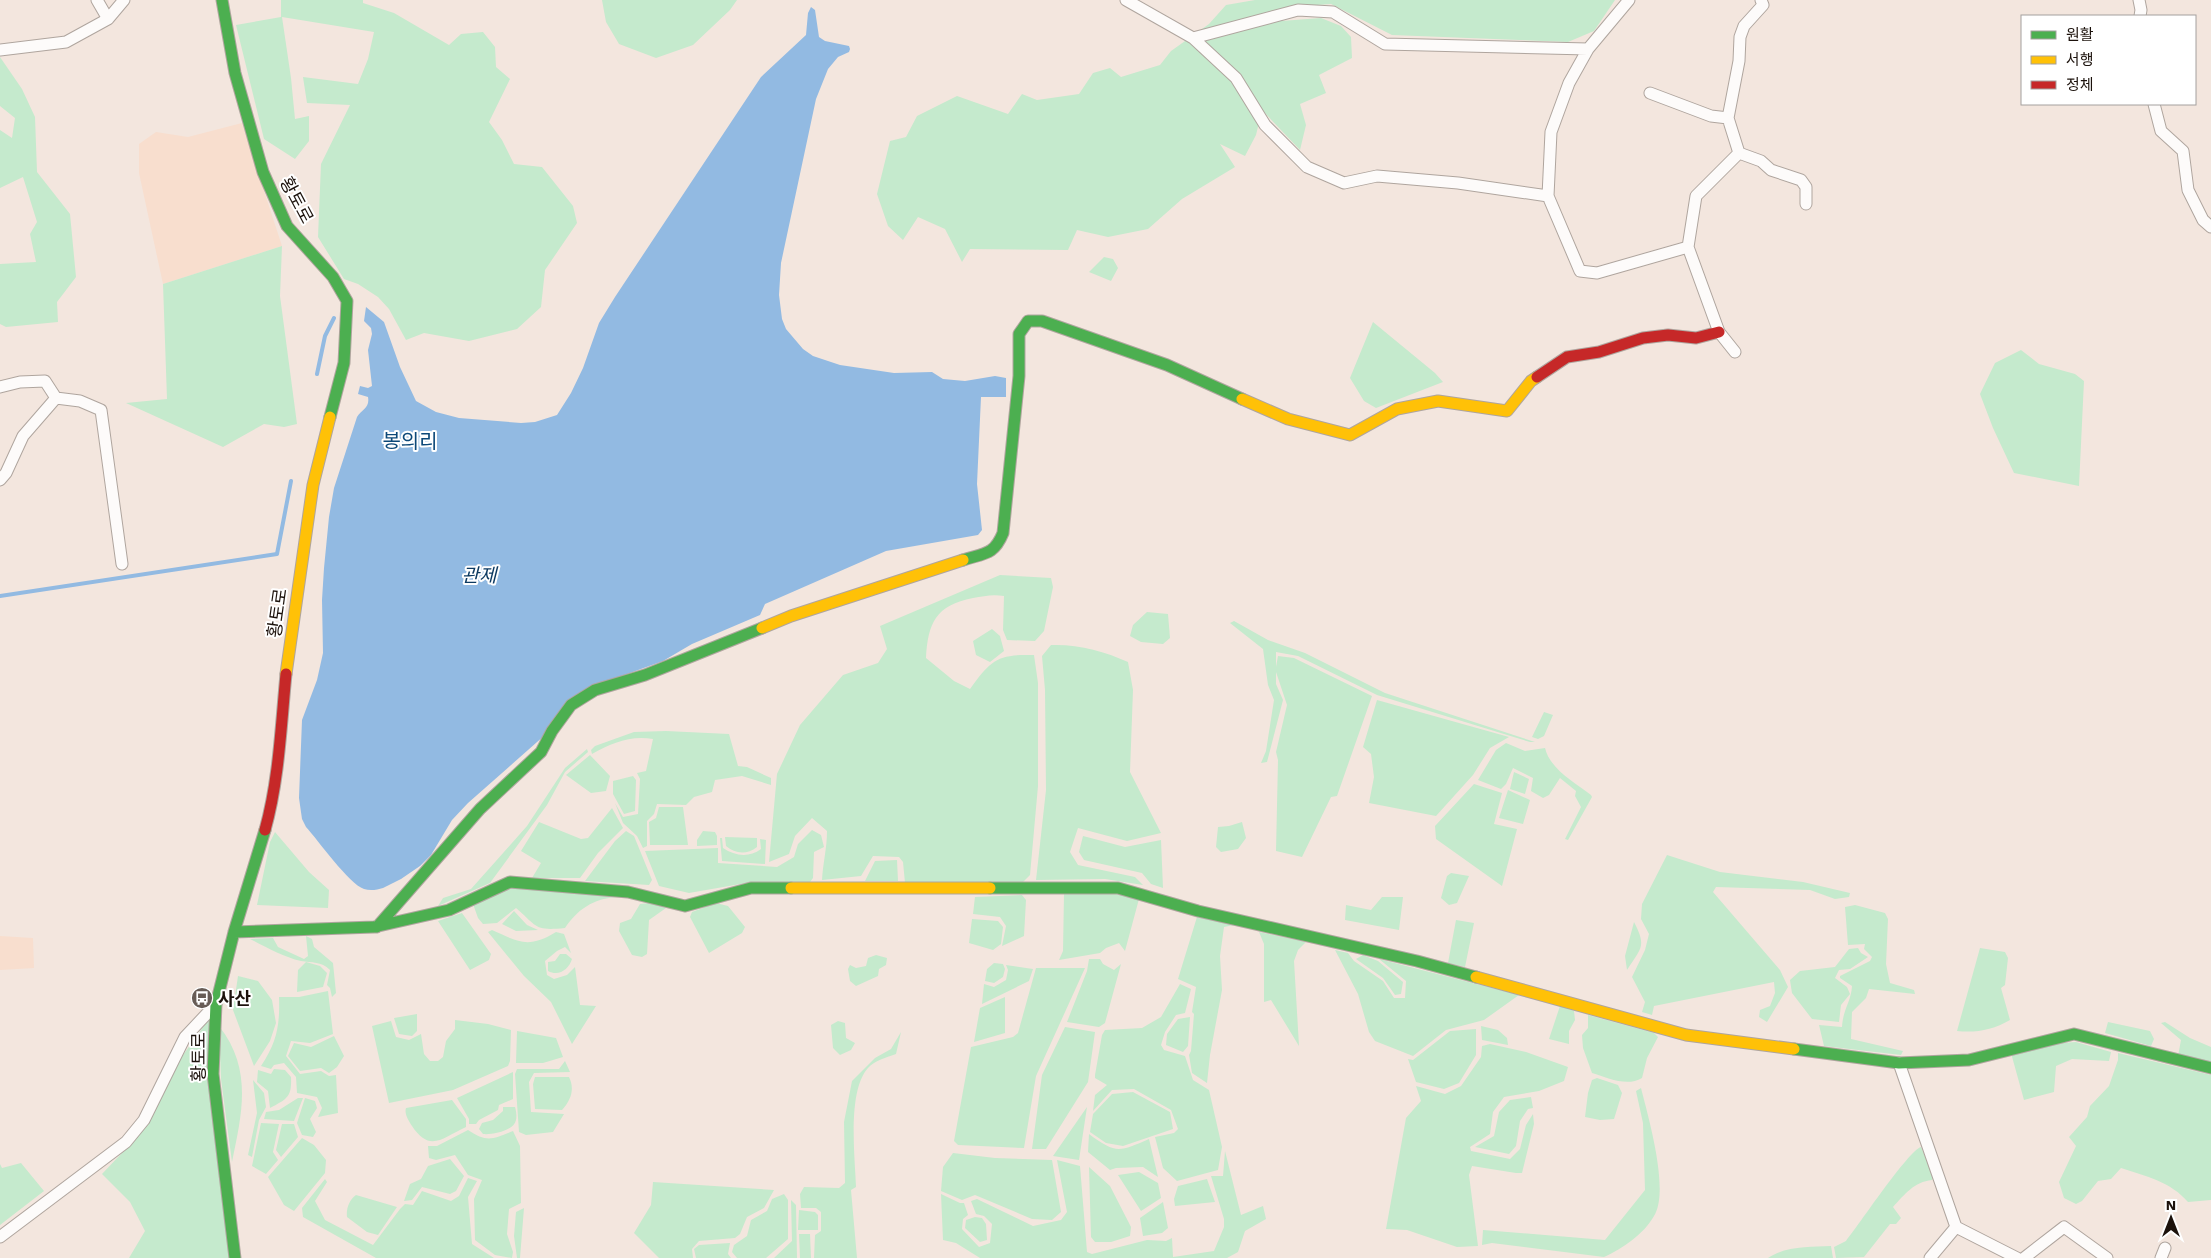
<svg xmlns="http://www.w3.org/2000/svg" width="2211" height="1258" font-family="'Work Sans','Noto Sans KR',sans-serif">
	<style>
		.built { fill: #f8dece }
		.green { fill: #c5eacd }
		.water { fill: #92bae2 }
		.lines { fill: none; stroke-linecap: round; stroke-linejoin: round }
		.stream { stroke: #92bae2; stroke-width: 4 }
		.street-casing { stroke: #afa59e; stroke-width: 13 }
		.fast-casing { stroke: #afa59e; stroke-width: 13 }
		.slow-casing { stroke: #afa59e; stroke-width: 13 }
		.jam-casing { stroke: #afa59e; stroke-width: 13 }
		.street { stroke: #fdfbfa; stroke-width: 11 }
		.fast { stroke: #4caf50; stroke-width: 11 }
		.slow { stroke: #ffc107; stroke-width: 11 }
		.jam { stroke: #c62828; stroke-width: 11 }
		.labels { text-anchor: middle; dominant-baseline: central; stroke-width: 4; stroke-linejoin: round; paint-order: stroke }
		.street-label { font-size: 18px; fill: #1c120c; stroke: #fff }
		.poi-label { font-size: 18px; font-weight: bold; fill: #1c120c; stroke: #fff; text-anchor: start }
		.water-label { font-size: 19px; font-style: italic; fill: #0c3a61; stroke: #fff }
		.quarter-label { font-size: 20px; fill: #0c4878; stroke: #fff }
	</style>
	<rect width="100%" height="100%" fill="#f3e6de"/>
	<!-- built -->
	<path class="built" d="M242,123L282,246L163,284L139,173V144L156,132L188,137Z
		M0,936L33,938L34,968L0,970Z"/>
	<!-- green -->
	<path class="green" d="M281,0H363V3L394,13L449,45L461,34L483,32L495,47L496,67L510,79L489,122L502,140L514,164L542,167L573,206L577,223L545,270L541,307L517,329L469,341L424,333L406,340L389,309L378,297L358,284L344,279L318,237L321,164L350,105L307,103L303,77L358,84L368,59L374,32L282,17L291,78L295,119L309,116V141L295,159L264,139L236,25L281,17Z
		M602,0H737L730,10L693,45L656,58L619,44L606,22Z
		M1255,0H1615L1594,31L1568,42L1392,35L1331,4L1290,7L1268,15L1281,21L1321,18L1341,26L1351,37L1352,58L1319,75L1326,93L1300,104L1306,125L1300,150L1262,110L1256,135L1245,156L1220,144L1235,167L1182,199L1148,229L1108,237L1077,230L1068,250L970,249L962,262L945,229L918,217L903,240L888,226L877,194L890,141L906,137L917,116L957,96L1008,114L1022,94L1037,100L1079,94L1093,73L1110,68L1121,77L1160,65L1171,51L1209,24L1226,5Z
		M0,57L22,89L35,117L37,172L70,214L76,277L57,302L58,322L6,327L0,324V264L36,262L30,234L37,222L23,177L0,188V130L12,138L15,118L0,106Z
		M282,246L280,296L297,424L284,427L264,424L223,447L126,403L167,399L163,284Z
		M1104,257L1113,259L1118,268L1111,281L1089,272Z
		M1373,322L1435,373L1443,382L1376,408L1364,401L1350,378Z
		M2021,350L2039,364L2075,374L2084,381L2079,486L2014,473L1993,428L1980,394L1995,363Z
		M1000,575L1051,578L1053,587L1044,631L1035,641L1007,640L1003,630L1004,596C993,594 984,596 973,598C936,605 928,623 926,658L954,681L970,689C991,660 997,654 1034,655L1038,683V786L1030,875L1023,882L905,883L903,862L899,857L873,856L861,876L822,880C823,863 827,848 827,831L812,818L795,836L789,854L769,862L777,774L800,725L843,675L878,663L887,649L880,626Z
		M1147,612L1168,614L1170,638L1163,644L1141,642L1130,636L1133,625Z
		M1234,621L1268,640L1305,653L1385,693L1535,742H1530L1377,695L1298,656L1276,652V667L1278,656L1294,658L1372,696L1337,796L1331,797L1302,857L1276,851L1278,760L1276,752L1287,705L1276,672V684L1283,700L1267,762L1261,763L1266,751L1274,700L1268,685L1263,649L1230,623Z
		M992,629L1000,636L1004,651L990,662L976,655L973,641Z
		M1051,645C1078,644 1104,651 1128,662L1133,690L1130,772L1161,833L1127,841L1078,828L1070,852L1078,865L1135,877L1143,885L1105,879L1036,880L1046,790L1045,690L1042,656Z
		M1377,700L1509,737L1490,748L1473,775L1436,816L1369,803L1374,777L1371,754L1363,747Z
		M1544,712L1553,715L1544,736L1538,739L1532,737Z
		M666,731L729,734L738,766L747,767L771,778V785L742,776L715,780L712,792L694,797L686,805L657,804L654,814L647,821V846L643,848L637,836L623,823L615,803L623,817L638,814L640,779L637,773L646,771L653,739C631,735 611,743 592,754L591,750L595,746L634,732Z
		M1506,743L1525,751L1545,748C1550,769 1574,782 1591,795L1592,797L1568,840L1565,839L1581,807L1575,796L1576,791L1560,778L1549,795L1543,798L1531,791L1533,778L1513,768L1506,784L1501,789L1478,780L1496,750Z
		M587,749L588,752L565,772L547,805L490,883L438,906L443,898L471,889L527,826L565,768Z
		M590,755L610,776L606,791L591,793L566,775Z
		M1514,772L1529,779L1525,794L1510,789Z
		M633,776L636,780L635,811L624,814L613,794V781Z
		M1474,784L1502,793L1494,824L1517,829L1502,886L1436,839L1435,826Z
		M1508,790L1530,800L1523,824L1499,818Z
		M659,807H683L688,845H650L649,822L656,818Z
		M612,808L623,828L598,853L580,878H532L541,863L521,851L539,822L581,839L588,838Z
		M1242,822L1246,838L1238,849L1221,852L1216,847L1218,827L1229,826Z
		M812,830L821,835L824,847L814,852L813,878L810,882H752L689,893L659,886L645,851L718,848V863L777,867L794,857L798,844Z
		M626,831L634,836L652,880L649,885L585,881L615,841Z
		M703,831L715,832L717,836V845L697,846V840Z
		M275,832L309,872L329,890L328,908L257,905L270,842Z
		M1083,836L1125,847L1161,840L1163,888L1151,884L1142,873L1084,860L1079,852Z
		M725,837L757,838V847C747,855 735,854 726,846Z
		M720,838H722L723,848C735,856 749,858 761,849L760,839L766,840L765,864L722,861Z
		M1667,855L1720,872L1803,882L1850,893L1849,897L1835,899L1810,890L1716,887L1713,892L1780,970L1788,987L1767,1022L1759,1017L1760,1010L1770,1006L1775,993L1774,982L1654,1006L1652,1015L1642,1012L1645,1002L1632,977L1645,950L1649,934L1641,919L1642,904Z
		M897,860L898,881H865L875,861Z
		M1451,873L1469,876L1457,903L1449,905L1441,898L1447,876Z
		M512,887L616,897C593,899 578,909 565,928C534,931 538,927 516,908L497,923L483,924L478,918L473,904Z
		M1118,892L1139,899L1125,951L1119,943L1106,948L1100,953L1059,960L1063,951L1064,894Z
		M1022,895L1026,900L1024,936L1002,946L1006,926L1000,917L973,914L975,897Z
		M1382,897H1403L1399,930L1345,920L1346,905L1371,910Z
		M650,903L666,908L649,920L647,954L642,957L632,955L619,931L620,923L631,919L640,904Z
		M716,903L728,906L745,927L742,933L709,953L690,917L692,912Z
		M1855,905L1885,913L1888,919L1886,964L1890,983L1914,990L1915,994L1869,989L1866,998L1852,1012L1851,1039L1903,1051L1901,1055L1824,1046L1819,1025L1842,1027C1843,1009 1851,1002 1852,986L1840,978V976L1870,961L1872,957L1864,949L1865,944L1848,945L1845,907Z
		M514,911L527,925L538,930L516,931L502,924Z
		M462,913L491,954L489,960L470,970L438,921Z
		M1197,917L1234,925L1224,927L1220,956L1222,990L1210,1055L1207,1083L1192,1073L1189,1055L1191,1051L1194,1014L1192,1012L1196,987L1178,979Z
		M972,919L998,921L1003,927L1001,944L993,950L969,943Z
		M1456,920L1474,923L1465,967L1448,963Z
		M1634,922C1647,947 1641,948 1627,970L1625,956Z
		M492,930C519,942 528,949 556,932L564,934L571,953L565,947L557,951L545,961L547,975L554,979L567,975L575,967L580,1005L596,1006L572,1044L551,1002L524,976L488,932Z
		M1259,932L1306,942L1298,950L1294,961L1299,1046L1271,1000L1264,1002V944Z
		M306,936L312,939L314,947L333,963L336,993L332,997L330,988L327,985L330,970C321,961 312,963 301,961C283,957 266,947 250,939L273,938L278,947L304,959L308,956Z
		M1858,948L1861,953L1868,957L1850,969L1839,970L1835,978L1847,987L1850,994L1841,1005L1839,1022L1812,1019L1792,993L1790,980L1800,971L1835,967L1849,949Z
		M1980,948L2005,952L2008,958L2005,985L2001,988L2010,1020C1993,1030 1976,1033 1957,1031Z
		M1335,950L1348,953L1354,961L1383,981L1394,998H1405L1406,981L1379,959L1519,995L1484,1020L1446,1030L1413,1056L1375,1041L1369,1032L1358,994Z
		M560,954H566L572,959C569,969 559,977 548,971V962L555,961Z
		M876,955L887,958L886,965L879,969L878,976L856,986L850,981L848,969L850,965L856,968L866,966L868,958Z
		M1363,955L1378,961L1403,982L1401,994L1395,995L1383,978L1356,959Z
		M1089,959H1100L1103,964L1114,970L1121,964L1105,1023L1099,1027L1067,1022L1087,971Z
		M306,962L320,966L327,973L323,987L297,992L298,970Z
		M994,963L1003,964L1005,969L1003,977L994,983L985,981L987,969Z
		M1006,965L1033,969L1029,981L982,1004L984,984L994,987L1006,980L1008,970Z
		M1036,968H1085L1036,1076L1024,1148L958,1145L954,1141L971,1047L1013,1037L1018,1033Z
		M238,976L258,981L272,1000L276,1023L270,1041L254,1066L233,1010Z
		M1180,984L1191,989L1185,1013L1176,1015L1165,1032L1161,1045L1164,1050L1185,1056L1193,1080L1209,1090L1222,1147L1218,1170L1177,1181L1163,1168L1155,1137L1174,1133L1178,1129L1171,1110L1134,1089L1112,1090L1093,1111L1095,1095L1107,1085L1095,1078V1075L1102,1035L1105,1030L1142,1028L1161,1017Z
		M328,991L333,1034L310,1043L291,1041L286,1056L300,1074L321,1071L329,1076L336,1075L338,1113L318,1117L322,1108L317,1097L297,1093L296,1077L284,1063L274,1065L271,1069L261,1066C277,1042 280,1025 279,997H299Z
		M1005,997V1033L974,1042L980,1008Z
		M1560,1006L1574,1011L1575,1020L1569,1031V1044L1549,1039Z
		M417,1014V1031L412,1036L399,1034L394,1018Z
		M1588,1015L1654,1033L1658,1037L1647,1058L1642,1078C1627,1087 1608,1078 1592,1073L1583,1048L1582,1035L1588,1028Z
		M211,1016L232,1258H129L145,1231L130,1202L102,1174L139,1135L178,1062Z
		M1190,1017L1188,1046L1183,1052L1166,1045L1167,1034L1178,1019Z
		M455,1020L488,1024L511,1030L510,1061L508,1066L453,1090L389,1103L372,1026L391,1021L396,1037L409,1040L421,1034L424,1054L430,1061H438L443,1057L446,1041L455,1029Z
		M838,1021L845,1023L846,1038L855,1043L851,1050L840,1055L833,1048L831,1025Z
		M2108,1022L2150,1031L2154,1039L2151,1046L2105,1033Z
		M2165,1022L2190,1038L2211,1047V1063L2178,1056L2181,1040L2161,1023Z
		M219,1026C253,1069 242,1113 232,1162L221,1079Z
		M1481,1026L1498,1030L1507,1038L1508,1045L1482,1040Z
		M1065,1027L1095,1032L1088,1082L1046,1149H1032L1042,1075Z
		M1476,1029V1055L1459,1083L1444,1089L1416,1082L1408,1059L1413,1060L1450,1031Z
		M517,1031L556,1038L563,1057L543,1063H516Z
		M901,1032L896,1054C887,1057 874,1061 868,1068C847,1091 855,1157 856,1187L851,1190L857,1258H814L815,1235L821,1231V1212L816,1208H801L800,1194L804,1187L839,1188L845,1183L844,1122L852,1081L875,1058L891,1049Z
		M334,1036L344,1056L337,1067L329,1073L321,1068L300,1071L288,1056L294,1043L311,1047Z
		M2076,1042L2111,1052L2109,1061L2072,1059L2056,1066L2054,1092L2024,1100L2011,1053L2047,1044Z
		M1490,1044L1526,1052L1568,1067L1564,1081L1539,1091L1504,1097L1493,1112L1490,1134L1470,1147L1471,1151L1510,1159L1520,1149L1526,1125L1533,1114L1534,1124L1522,1173H1516L1472,1166L1469,1175L1478,1246L1457,1247L1407,1230L1386,1229L1406,1118L1421,1101L1416,1086L1445,1094L1461,1086L1481,1057L1482,1046Z
		M2118,1053L2211,1075V1200L2188,1202C2171,1182 2146,1176 2121,1168L2111,1179L2098,1181L2082,1201L2076,1204L2064,1198L2059,1182L2076,1146L2069,1137L2087,1117L2090,1106L2109,1086L2118,1060Z
		M565,1061L570,1072L534,1073L529,1082L531,1112L564,1114L553,1132L526,1135L519,1132L515,1074L517,1069H559Z
		M274,1069L285,1070L291,1077C292,1097 287,1099 270,1108L268,1091L257,1082L258,1070L271,1074Z
		M513,1072V1099L499,1105L498,1110L479,1120L476,1124H469V1119L457,1098Z
		M535,1077H569C575,1089 571,1100 562,1110L535,1109L533,1084Z
		M1597,1078L1618,1085L1622,1093L1614,1119L1600,1120L1585,1117L1588,1093L1592,1080Z
		M253,1080L264,1093L266,1107L259,1120L252,1157L248,1155L257,1113Z
		M1641,1088C1648,1116 1670,1191 1654,1216C1644,1234 1622,1249 1604,1257L1492,1243L1482,1245L1483,1230L1605,1240L1645,1190L1643,1123L1636,1091Z
		M1133,1092L1170,1112L1173,1129L1123,1146L1106,1143L1090,1132L1093,1114L1112,1094Z
		M1531,1097L1533,1108L1528,1109L1520,1121L1516,1146L1509,1154L1475,1147L1494,1136L1499,1112L1510,1100Z
		M298,1098H303L294,1121L264,1119L266,1112L279,1110Z
		M305,1098L315,1101L317,1108L310,1119L316,1132L313,1137L302,1135L297,1123Z
		M452,1100L466,1119V1127C442,1138 430,1153 412,1126C409,1121 404,1114 406,1108Z
		M503,1107H515C516,1110 517,1116 516,1120C514,1131 492,1135 483,1134L479,1129L482,1123L493,1120L503,1111Z
		M1087,1107L1079,1160L1053,1156Z
		M261,1123L279,1124L273,1152L278,1160L266,1174L252,1166Z
		M282,1124H294L298,1137L281,1157L276,1150Z
		M468,1130C487,1143 493,1139 513,1131L520,1146L521,1203L509,1209L507,1234L513,1252L512,1258L495,1255L475,1240L474,1199L482,1180L468,1175L455,1155L436,1160L429,1158L428,1146H437Z
		M1089,1134C1116,1154 1119,1152 1149,1139L1158,1177L1143,1167L1116,1168L1110,1170L1088,1152Z
		M302,1138L314,1145L326,1160L325,1173L294,1211L284,1205L268,1177Z
		M1921,1147L1934,1177L1932,1180C1914,1182 1905,1194 1893,1207L1901,1218L1896,1224H1890L1864,1257L1836,1258L1834,1247L1846,1241C1859,1225 1908,1151 1921,1147Z
		M1225,1151L1241,1215L1263,1206L1266,1219L1245,1231L1238,1252L1227,1258H980L956,1243L943,1240L941,1194L960,1203H964L968,1215L963,1219L962,1229L979,1247L990,1243L992,1224L984,1216L976,1214L971,1201L977,1199L1033,1226L1061,1220L1067,1212L1057,1160L1080,1166L1087,1252L1092,1254L1147,1240L1166,1241L1172,1238L1173,1257L1214,1251L1224,1227V1219L1211,1176H1223Z
		M953,1153L995,1158L1052,1160L1061,1212L1052,1220L1032,1219L975,1195L962,1200L941,1191L943,1167Z
		M450,1159L464,1176L456,1191L450,1194L422,1187L412,1200L404,1201L410,1184L421,1179L428,1166Z
		M21,1163L44,1191L0,1225V1164L2,1168Z
		M1089,1167L1110,1186L1131,1227L1130,1236L1111,1242H1095L1091,1237Z
		M1139,1172L1158,1183L1161,1198L1141,1211L1118,1175Z
		M468,1178L477,1181L468,1197L472,1244L494,1258H376L303,1217L302,1208L325,1179L327,1182L315,1201L325,1220L373,1245L400,1209L405,1204L413,1205L422,1191L451,1201L459,1196Z
		M1207,1179L1215,1202L1175,1206L1174,1199L1178,1186Z
		M653,1182L774,1190L764,1208L747,1217L740,1234L735,1238L699,1241L692,1249L693,1258H659L634,1233L651,1205Z
		M784,1194L788,1200V1239L766,1258H737L732,1252L734,1245L747,1236L751,1220L767,1211L772,1199Z
		M356,1195L397,1207L378,1235L367,1232L347,1217C346,1209 349,1200 356,1195Z
		M791,1200L796,1205L797,1258H774L792,1241Z
		M1163,1202L1168,1228L1162,1233L1143,1236L1140,1218Z
		M524,1208L520,1258H517L514,1236L516,1212Z
		M799,1210L815,1212L818,1215V1230H798Z
		M975,1217L982,1218L986,1224L987,1240L980,1242L965,1228L966,1220Z
		M799,1234H810L811,1258H800Z
		M730,1243L728,1254L731,1258H696L694,1249L699,1245Z
		M1831,1246L1833,1258H1768C1785,1246 1810,1247 1831,1246Z"/>
	<!-- water -->
	<path class="water" d="M811,7L815,10L819,37L825,41L849,46L850,49L849,52L838,57L828,69L816,99L781,263L779,295L782,319L786,329L803,349L813,356L840,365L894,373L932,372L943,379L965,381L995,376L1006,378V397H981L977,484L982,530L978,535L886,551L765,604L760,615L692,644L663,661L605,682L468,803L452,820L431,855L420,866L401,879L383,888C377,890 370,891 364,889C349,884 318,840 306,827L302,819L299,798L302,720L317,680L323,653L322,600L324,568L329,517L334,488L357,417C362,409 370,408 368,397L358,394L360,386L368,388L372,386L368,350L372,334L371,328L364,321L366,307L384,322L400,367L416,401L436,412L459,418L521,423L535,422L557,415L571,393L583,368L599,323L615,297L761,77L806,35L808,13Z"/>
	<g class="lines">
		<!-- stream -->
		<path class="stream" d="M317,374L325,336L334,318
			M0,596L277,554L291,481"/>
		<!-- street casing -->
		<g class="street-casing">
			<path id="street" d="M97,0L108,19
				M1126,0L1193,38L1298,10L1333,12L1385,44L1588,49L1629,0
				M2139,0L2141,10L2140,16
				M1193,38L1236,78L1265,125L1307,167L1344,183L1377,176L1458,183L1548,196L1580,271L1597,273L1688,247
				M0,50L66,42L108,19L124,0
				M1650,93L1711,116L1728,118
				M2154,104L2161,131L2183,151L2188,190L2203,220L2211,227
				M1739,153L1761,161L1771,170L1801,180L1806,187V204
				M1548,196L1551,132L1569,83L1588,49
				M1735,352L1719,332L1688,247L1696,196L1739,153L1728,118L1739,61L1740,37L1744,26L1763,5L1761,0
				M0,387L20,382L45,381L56,398L80,401L101,410L122,564
				M0,480L6,473L23,436L56,398
				M1899,1063L1956,1227L1930,1258
				M1956,1227L2017,1258
				M0,1237L126,1142L144,1120L185,1037L216,1004
				M2024,1258L2064,1227L2107,1258
				M2161,1258L2165,1248"/>
		</g>
		<!-- fast casing -->
		<g class="fast-casing">
			<path id="fast" d="M222,0L235,73L263,172L287,226L333,277L347,301L344,363L330,417
				M963,560C985,553 994,555 1003,533L1019,376V334L1028,321H1042L1167,365L1242,399
				M990,888H1118L1198,911L1417,961L1476,977
				M377,927L480,809L541,752L552,731L571,705L595,690L645,675L762,628
				M234,932L374,927L449,910L510,882L628,892L685,906L751,888H791
				M1794,1049L1899,1063L1969,1060L2074,1034L2211,1068
				M235,1258L213,1074L216,1004L234,932L265,830"/>
		</g>
		<!-- slow casing -->
		<g class="slow-casing">
			<path id="slow" d="M1242,399L1288,419L1350,435L1397,409L1438,401L1507,411L1531,381L1537,377
				M762,628L791,616L963,560
				M286,674L313,485L330,417
				M791,888H990
				M1476,977L1686,1035L1794,1049"/>
		</g>
		<!-- jam casing -->
		<g class="jam-casing">
			<path id="jam" d="M1537,377L1567,357L1599,352L1643,338L1668,335L1696,338L1719,332
				M265,830C279,780 281,726 286,674"/>
		</g>
		<!-- street -->
		<use href="#street" class="street"/>
		<!-- fast -->
		<use href="#fast" class="fast"/>
		<!-- slow -->
		<use href="#slow" class="slow"/>
		<!-- jam -->
		<use href="#jam" class="jam"/>
	</g>
	<!-- icons -->
	<defs>
		<g id="bus-disc" transform="scale(1.125)"><circle r="9.5" fill="#675c56" stroke="#fff"/><path d="M-5-6H5V4H4V6H2V4H-2V6H-4V4H-5ZM-3.5-4V0h7V-4ZM-3.5 1.2v1.5H-2V1.2ZM2 1.2v1.5H3.5V1.2Z" fill="#fff"/></g>
	</defs>
	<g fill-rule="evenodd">
		<use href="#bus-disc" x="202" y="998"/>
	</g>
	<g class="labels">
		<!-- street labels -->
		<g class="street-label">
			<text transform="translate(297 200) rotate(62)">황토로</text>
			<text transform="translate(277 613) rotate(-82)">황토로</text>
			<text transform="translate(198 1057) rotate(-90)">황토로</text>
		</g>
		<!-- poi labels -->
		<g class="poi-label">
			<text x="218" y="998">사산</text>
		</g>
		<!-- water labels -->
		<g class="water-label">
			<text x="479" y="575">관제</text>
		</g>
		<!-- quarter labels -->
		<g class="quarter-label">
			<text x="410" y="441">봉의리</text>
		</g>
	</g>
	<!-- legend -->
	<rect x="2021" y="15" width="175" height="90" fill="#ffffff" stroke="#a4a09e"/>
	<rect x="2031" y="31" width="25" height="8" fill="#4caf50" stroke="#a4a09e"/>
	<text x="2066" y="40" font-size="15" fill="#1c120c">원활</text>
	<rect x="2031" y="56" width="25" height="8" fill="#ffc107" stroke="#a4a09e"/>
	<text x="2066" y="65" font-size="15" fill="#1c120c">서행</text>
	<rect x="2031" y="81" width="25" height="8" fill="#c62828" stroke="#a4a09e"/>
	<text x="2066" y="90" font-size="15" fill="#1c120c">정체</text>
	<!-- north arrow -->
	<g transform="translate(2171 1218)" stroke="#ffffff" stroke-width="4" paint-order="stroke">
	<path d="M0-4L9 19L0 12L-9 19Z" fill="#1c120c"/>
	<text y="-8" font-size="14" font-weight="bold" text-anchor="middle" fill="#1c120c">N</text>
	</g>
</svg>
